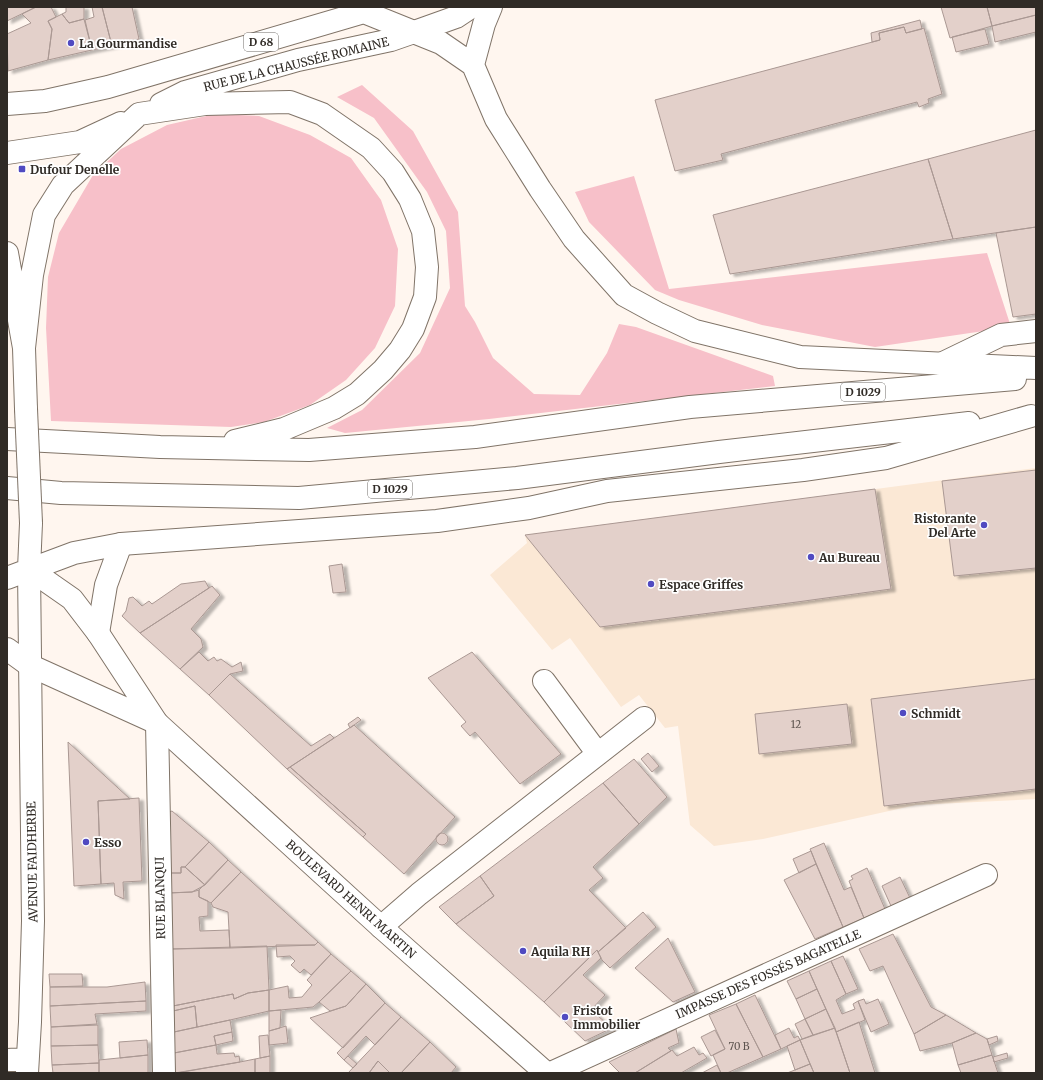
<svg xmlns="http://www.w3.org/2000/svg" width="1043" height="1080" font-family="Merriweather,serif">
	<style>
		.built { fill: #fbe8d5 }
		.green { fill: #f7c0c9 }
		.building { fill: #e3d0ca; stroke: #aa9893; filter: url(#shadow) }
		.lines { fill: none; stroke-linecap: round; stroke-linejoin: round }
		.minor-casing { stroke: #807468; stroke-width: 24 }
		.major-casing { stroke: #807468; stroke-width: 24 }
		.minor { stroke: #fff; stroke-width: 22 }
		.major { stroke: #fff; stroke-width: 22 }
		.major-bridge-casing { stroke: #807468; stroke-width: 24; stroke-linecap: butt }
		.major-bridge { stroke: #fff; stroke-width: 22 }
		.poi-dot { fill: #504ac1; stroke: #fff; stroke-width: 1.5 }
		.labels { text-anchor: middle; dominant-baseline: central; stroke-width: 3.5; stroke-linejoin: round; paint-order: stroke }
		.number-label { font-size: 10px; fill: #5d544f }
		.shield { fill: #fff; stroke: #6e6b67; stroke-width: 1 }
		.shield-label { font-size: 11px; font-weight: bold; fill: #302b26 }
		.poi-label { font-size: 12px; font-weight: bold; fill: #302b26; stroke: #fff; text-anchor: start }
		.street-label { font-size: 12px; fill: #302b26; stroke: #fff }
	</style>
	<defs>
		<filter id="shadow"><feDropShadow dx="4.5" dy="2.5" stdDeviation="1" flood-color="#0004"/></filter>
	</defs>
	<rect width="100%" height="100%" fill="#fff6ef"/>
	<!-- built -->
	<path class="built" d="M1036,468V799L916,805L763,839L714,846L690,825L678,726L665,728L639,695L621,707L570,638L552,650L490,575L527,543L525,535Z"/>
	<!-- green -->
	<path class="green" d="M362,85L413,131L458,212L465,306L475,322L493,358L534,394L580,395L607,353L619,324L636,327L773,376L775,386L489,419L345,433L327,428L362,410L420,353L450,288L446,231L427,192L374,118L337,97Z
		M215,114L259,116L310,135L351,158L381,200L398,249L395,306L375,348L346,380L310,405L264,422L231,427L51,421L46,328L48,277L59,233L93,175L121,149L167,125Z
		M634,176L669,289L987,253L1011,327L875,347L762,325L679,300L655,290L589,222L575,192Z"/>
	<!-- building -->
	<path class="building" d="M7,7H36L7,21Z
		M36,7H51L56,17L48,21L52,29L48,60L8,71L7,34L31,23L22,14Z
		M66,7H84V19L69,23L62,14L66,12Z
		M92,7H102L112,46L92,50L85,20L94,17Z
		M102,7H132L139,39L112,46Z
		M941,7H987L992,26L950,38Z
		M987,7H1036V15L992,26Z
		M62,14L69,23L84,19L92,50L48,60L52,29L48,21Z
		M1036,15V32L995,42L992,26Z
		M920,20L922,29L906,33L904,27L879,33L880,40L872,42L871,33Z
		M904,27L906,33L924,28L942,94L928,99L929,103L919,107L917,102L721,154L723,160L675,171L655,100L880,40L879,33Z
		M985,29L989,44L956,52L952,37Z
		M1036,130V227L953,239L928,159Z
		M928,159L953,239L730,274L713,215Z
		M1036,227V314L1013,317L996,233Z
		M1036,470V568L954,576L942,481Z
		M875,489L891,589L797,602L600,627L525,535Z
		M342,564L346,592L333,593L329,566Z
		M205,581L209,588L140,633L122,616L126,611L129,598L133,597L142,606L149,601L152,604L181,584Z
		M212,586L220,595L191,629L201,639L203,647L180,669L140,633Z
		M199,652L208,661L214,657L217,661L221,659L232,667L241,662L243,671L230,674L209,695L180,669Z
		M472,652L561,754L520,784L475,732L470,736L461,726L466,722L428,678Z
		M230,674L311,746L330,734L334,738L287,769L209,695Z
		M1036,679V789L884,806L871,699Z
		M847,704L852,744L759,754L755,714Z
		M358,717L361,720L350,728L348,724Z
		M354,725L455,817L404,874L363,837L366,834L290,767Z
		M68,742L130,799L98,801L101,884L74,886Z
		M648,753L659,766L652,772L641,759Z
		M634,759L667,797L639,824L603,783Z
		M290,767L366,834L363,837L287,769Z
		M603,783L639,824L593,867L603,878L589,890L626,928L598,952L597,950L544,1002L456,924L494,896L480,876Z
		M139,798L142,881L123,882L124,899L115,895L114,883L101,884L98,801Z
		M172,811L209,842L185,867H181V873H168L166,813Z
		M436 839a6 6 0 1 1 12 0a6 6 0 1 1-12 0Z
		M209,842L228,860L205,885L185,867Z
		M824,843L844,890L851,887L864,918L843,927L810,849Z
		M811,851L816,864L799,873L793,859Z
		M228,860L241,872L211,903L199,897V890Z
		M816,864L843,927L815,939L784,880Z
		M181,867H185L205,885L192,892L168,893V873H181Z
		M867,868L885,909L864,918L849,881L853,879L851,876Z
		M241,872L318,942L315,945L230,948L228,912L213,907L211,903Z
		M480,876L494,896L456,924L439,907Z
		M900,877L910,898L891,906L882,886Z
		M199,890V897L208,901V916L199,917L200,931L229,930L230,948L171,949L168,893L192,892Z
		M643,912L656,927L610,968L602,960L598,952Z
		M893,934L931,1007L946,1015L914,1034L883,966L870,971L859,949Z
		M668,938L695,992L673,1002L635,968Z
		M318,942L331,954L311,975L304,969L300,973L291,965L295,961L290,956L277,957L276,945H315Z
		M267,946L269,990L248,993L234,999L233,994L173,1006L171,949Z
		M597,950L601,958L583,975L605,995L591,1010L612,1028L585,1041L544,1002Z
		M331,954L351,971L319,1002L313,1007L269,1011V990L288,986L289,998L302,997L312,985L307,980Z
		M843,956L858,989L846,994L831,961Z
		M831,961L846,994L836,1000L842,1014L855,1009L853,1004L858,1001L865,1020L836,1032L809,971Z
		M351,971L366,984L346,1006L330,1011L319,1002Z
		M809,971L817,989L796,999L787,981Z
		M49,974H82L83,986L50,987Z
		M145,982L146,1001L50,1006V987H107Z
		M366,984L385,1003L343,1048L310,1018L346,1006Z
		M817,989L826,1009L805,1019L796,999Z
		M269,990V1011L230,1020L197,1027L195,1006L173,1011V1006L233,994L234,999L248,993Z
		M755,995L781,1049L763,1057L736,1004Z
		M864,999L866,1004L878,999L889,1024L871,1032L858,1001Z
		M146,1001V1011L95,1014L97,1024L51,1027L50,1006Z
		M385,1003L401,1017L375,1045L366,1036L344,1060L337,1053Z
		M736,1004L763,1057L727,1073H721L713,1055L725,1049L709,1015Z
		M195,1006L197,1027L174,1032L173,1011Z
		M826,1009L835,1028L813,1035L805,1019Z
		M281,1010L280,1028L269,1031V1011Z
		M946,1015L976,1033L952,1043L920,1051L914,1034Z
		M401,1017L430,1042L401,1073H390L378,1061L369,1073H348Z
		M805,1019L813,1035L802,1039L795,1024Z
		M230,1020L232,1032L214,1036L216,1045L174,1053V1032Z
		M859,1022L875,1073H850L836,1032Z
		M98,1025V1045L51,1046V1027Z
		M286,1026L288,1043L269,1045V1031Z
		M789,1028L794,1038L798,1036L800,1040L781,1049L775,1035Z
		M835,1028L850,1073H814L800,1040Z
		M676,1029L679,1043L668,1048L671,1051L635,1073H620L609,1062Z
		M715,1030L725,1049L711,1056L701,1037Z
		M232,1032L233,1041L216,1045L214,1036Z
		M976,1033L987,1039L992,1055L958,1065L952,1043Z
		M268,1035L270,1056L260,1058L259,1036Z
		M997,1036L998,1041L989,1045L987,1039Z
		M147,1040L148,1055L120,1058L119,1042Z
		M800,1040L810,1064L795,1070L787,1046Z
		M430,1042L456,1067L451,1073H401Z
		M98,1045L99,1063L52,1065L51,1046Z
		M216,1045L217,1054L234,1053L235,1057L239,1056L240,1062L175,1073L174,1053Z
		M694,1047L699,1055L703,1053L707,1058L681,1073H635L672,1050L677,1056Z
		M1007,1053L1008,1058L994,1062L993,1057Z
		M148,1055V1073H99V1060Z
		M992,1055L998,1073H961L958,1065Z
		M270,1056V1073H255V1059Z
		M348,1056L357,1064L353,1068L344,1060Z
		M255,1059V1073H177L240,1062Z
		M378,1061L390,1073H369Z
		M99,1063V1073H53L52,1065Z
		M810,1064L814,1073H787L795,1070Z
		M717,1065L721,1073H702Z"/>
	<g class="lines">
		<!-- minor casing -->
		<g class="minor-casing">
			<path id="minor" d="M414,32L456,17L471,7
				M941,364L1001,335L1036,331
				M98,633L106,585L121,544
				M544,681L598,754
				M157,723L164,1073
				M381,927L419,894L644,718
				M7,1060L27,1059
				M27,1073L30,1022L33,921L29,569
				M551,1073L986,875"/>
		</g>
		<!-- major casing -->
		<g class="major-casing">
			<path id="major" d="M473,65L484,24L491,7
				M7,104L45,101L108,87L364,12L441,43L473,65L496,119L540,189L574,239L624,295L657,313L695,331L800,357L1036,368
				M161,104L185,92L298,60L391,40L414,32
				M7,153L80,142L121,123
				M7,253L24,348L26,409
				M24,348L32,275L44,215L63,185L139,114L205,104L290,102L322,114L371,148L393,172L410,199L423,231L427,267L425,297L413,329L400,350L383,370L357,394L334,408L284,429L235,441
				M7,439L160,447L309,450L475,437L690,407L1015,379
				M7,488L61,493L299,498L517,478L719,452L969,423
				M29,569L72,599L98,633L157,723L381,927L546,1073
				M29,569L31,523
				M7,578L74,553L121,544L437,521L529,508L607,491L803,470L886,458L1031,416
				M7,649L29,665L157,723"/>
		</g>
		<!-- minor -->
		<use href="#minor" class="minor"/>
		<!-- major -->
		<use href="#major" class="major"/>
		<!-- major-bridge casing -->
		<g class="major-bridge-casing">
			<path id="major-bridge" d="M26,409L31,523"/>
		</g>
		<!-- major-bridge -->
		<use href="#major-bridge" class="major-bridge"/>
	</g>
	<!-- markers -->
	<g class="poi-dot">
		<circle cx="71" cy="43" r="4"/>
		<rect x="18" y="165" width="8" height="8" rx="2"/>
		<circle cx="984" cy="525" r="4"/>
		<circle cx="811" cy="557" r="4"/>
		<circle cx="651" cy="584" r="4"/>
		<circle cx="903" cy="713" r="4"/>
		<circle cx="86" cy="842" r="4"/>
		<circle cx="523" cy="951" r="4"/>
		<circle cx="565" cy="1017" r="4"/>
	</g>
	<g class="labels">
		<!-- number labels -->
		<g class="number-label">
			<text x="796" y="724">12</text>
			<text x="739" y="1046">70 B</text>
		</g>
		<!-- shield labels -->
		<g class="shield">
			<rect x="244" y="33" width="34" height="18" rx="3"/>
			<rect x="841" y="383" width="44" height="18" rx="3"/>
			<rect x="368" y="480" width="44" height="18" rx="3"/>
		</g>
		<g class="shield-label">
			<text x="261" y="42">D 68</text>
			<text x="863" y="392">D 1029</text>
			<text x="390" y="489">D 1029</text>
		</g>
		<!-- poi labels -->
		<g class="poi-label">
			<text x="79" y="43">La Gourmandise</text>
			<text x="30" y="169">Dufour Denelle</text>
			<text x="976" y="518" text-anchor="end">Ristorante<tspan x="976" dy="14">Del Arte</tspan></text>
			<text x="819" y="557">Au Bureau</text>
			<text x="659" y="584">Espace Griffes</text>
			<text x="911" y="713">Schmidt</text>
			<text x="94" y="842">Esso</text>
			<text x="531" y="951">Aquila RH</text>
			<text x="573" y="1010">Fristot<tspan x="573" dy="14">Immobilier</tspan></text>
		</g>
		<!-- street labels -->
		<g class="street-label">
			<text transform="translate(296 64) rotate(-14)">RUE DE LA CHAUSSÉE ROMAINE</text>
			<text transform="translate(32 862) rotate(-91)">AVENUE FAIDHERBE</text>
			<text transform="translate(160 898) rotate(-91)">RUE BLANQUI</text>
			<text transform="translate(351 899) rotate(42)">BOULEVARD HENRI MARTIN</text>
			<text transform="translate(768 974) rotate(-24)">IMPASSE DES FOSSÉS BAGATELLE</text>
		</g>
	</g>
	<!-- border -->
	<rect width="1043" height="1080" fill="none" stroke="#302b26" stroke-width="16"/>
</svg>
